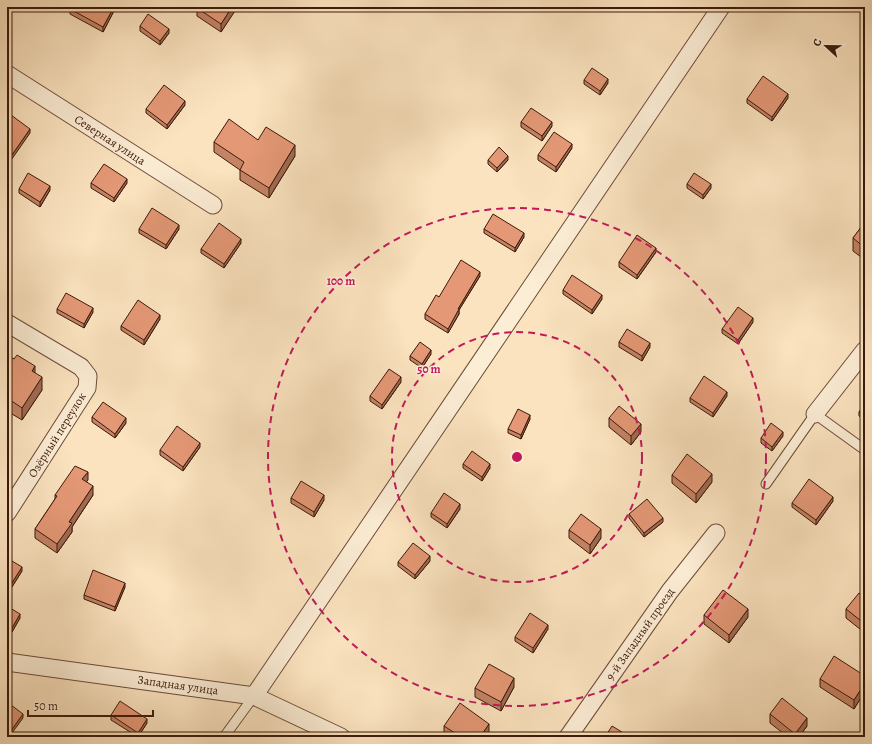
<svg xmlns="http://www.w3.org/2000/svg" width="872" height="744" font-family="Alegreya,serif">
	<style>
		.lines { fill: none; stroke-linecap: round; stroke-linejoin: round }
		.service-casing { stroke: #6c4c38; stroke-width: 11 }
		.minor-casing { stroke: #6c4c38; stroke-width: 19 }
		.service { stroke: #fcedd5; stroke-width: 9 }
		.minor { stroke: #fcedd5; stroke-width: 17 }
		.wall { fill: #c48365; stroke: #3c1a0b }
		.shaded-wall { fill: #a06a53; stroke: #3c1a0b }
		.building { fill: #e49876; stroke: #3c1a0b }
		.ring { fill: none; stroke: #c2185b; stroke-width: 2; stroke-dasharray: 7 5 }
		.labels { text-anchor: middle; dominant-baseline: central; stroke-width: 3; stroke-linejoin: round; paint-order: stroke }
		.street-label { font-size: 12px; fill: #3c1a0b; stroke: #fcedd5 }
		.centre { fill: #c2185b; stroke: #fcedd5; stroke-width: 2 }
		.ring-label { font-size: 12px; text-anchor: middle; font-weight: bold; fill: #c2185b; stroke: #fcedd5; stroke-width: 3; stroke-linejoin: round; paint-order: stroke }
	</style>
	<rect width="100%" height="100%" fill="#fbe3bf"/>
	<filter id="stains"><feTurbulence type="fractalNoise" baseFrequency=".005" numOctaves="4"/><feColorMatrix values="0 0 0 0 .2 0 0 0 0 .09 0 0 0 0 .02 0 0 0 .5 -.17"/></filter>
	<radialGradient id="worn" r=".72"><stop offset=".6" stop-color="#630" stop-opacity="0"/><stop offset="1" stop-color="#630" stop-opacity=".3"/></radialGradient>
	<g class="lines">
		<!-- service casing -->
		<g class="service-casing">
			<path id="service" d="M766,484L815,414L865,450
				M224,737L254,696"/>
		</g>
		<!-- minor casing -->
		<g class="minor-casing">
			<path id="minor" d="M7,74L213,205
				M7,323L81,367L88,376L87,388L7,513
				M815,414L865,350
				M7,662L254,696L341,737
				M254,696L721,7
				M568,737L670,591L716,533"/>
		</g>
		<!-- service -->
		<use href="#service" class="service"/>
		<!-- minor -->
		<use href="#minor" class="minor"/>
	</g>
	<!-- wall -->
	<path class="wall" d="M116,7L103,32L70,14V9Z
		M237,7L221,32L197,16V8Z
		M782,7H789L786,11Z
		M140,26L169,33L160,45L140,31Z
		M584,80L608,83L600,95L584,84Z
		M788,98L772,121L747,103V99Z
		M185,105L167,129L146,113V109Z
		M521,122L552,126L542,141L521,127Z
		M258,140L295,156L269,198L240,180V170L214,152V142Z
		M572,148L556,172L538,160V155Z
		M488,160H508L497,172L488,164Z
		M91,183H127L114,202L91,188Z
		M687,184L711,188L703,199L687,188Z
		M19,189L50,190L40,207L19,193Z
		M865,222V260L853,251V238Z
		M139,229H179L166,249L139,233Z
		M484,229L524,237L515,252L484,233Z
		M241,243L224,268L201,253V249Z
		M656,252L637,279L619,267V262Z
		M480,276L459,310V314L448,333L425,319V314L439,297Z
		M563,290L602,299L592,314L563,294Z
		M57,309L93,312L84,328L57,313Z
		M160,319L144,345L121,330V326Z
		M753,322L738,344L722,333V329Z
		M619,342L650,347L642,361L619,347Z
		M431,354L422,368L410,360V356Z
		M7,355L35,373L42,390L22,420L7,411Z
		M401,382L382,409L370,401V396Z
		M727,396L713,417L690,402V398Z
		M865,404V420L859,416V412Z
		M92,417L126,423L115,438L92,422Z
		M609,418L641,432L631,445L609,427Z
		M530,419L521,439L508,433V429Z
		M783,436L772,451L761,443V438Z
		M200,447L183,471L160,455V450Z
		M463,464L490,468L482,481L463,468Z
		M672,475L712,482L696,503L672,483Z
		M88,480L86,482L93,495L72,527V532L57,553L35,538V529L55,499V495Z
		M291,498L324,500L314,517L291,503Z
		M833,501L816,525L792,507V503Z
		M460,509L447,528L431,517V513Z
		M629,514L663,522L644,537L629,518Z
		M569,530L601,538L590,554L569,538Z
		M7,558L22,571L10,590L7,588Z
		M430,561L415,579L398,566V562Z
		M125,587L115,611L84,599V595Z
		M865,597V633L846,618V609Z
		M7,606L20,618L12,632L7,629Z
		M704,615L748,617L729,643L704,624Z
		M548,629L533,653L515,641V637Z
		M865,676V691L854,709L820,687V679Z
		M514,687L501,711L475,697V688Z
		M770,714L807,726L799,737H788L770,723Z
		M111,715L147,723L138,737L111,720Z
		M444,726L489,732L486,737H448L444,734Z"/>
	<!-- shaded-wall -->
	<path class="shaded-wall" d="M114,7H116L103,32V27Z
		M232,7H237V8L221,32V24Z
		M786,7H789L786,11Z
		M169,29V33L160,45V41Z
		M608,79V83L600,95V91Z
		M788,94V98L772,121V117Z
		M185,101V105L167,129V125Z
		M552,122V126L542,141V136Z
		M30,129V133L7,166V162Z
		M572,144V148L556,172V167Z
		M295,145V156L269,198V188Z
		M508,156V160L497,172V168Z
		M127,179V183L114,202V198Z
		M711,184V188L703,199V195Z
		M50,186V190L40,207V202Z
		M179,225V229L166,249V245Z
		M524,233V237L515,252V248Z
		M241,239V243L224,268V264Z
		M656,248V252L637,279V275Z
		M9,264V272L7,276V268Z
		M480,272V276L459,310V314L448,333V329L458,309Z
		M602,295V299L592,314V310Z
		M93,308V312L84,328V324Z
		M160,315V319L144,345V340Z
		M753,318V322L738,344V340Z
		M650,343V347L642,361V356Z
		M431,350V354L422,368V364Z
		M35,366V378L32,371Z
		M42,377V390L22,420V408Z
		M401,377V382L382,409V405Z
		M727,392V396L713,417V413Z
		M530,415V419L521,439V435Z
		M126,418V423L115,438V434Z
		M641,424V432L631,445V436Z
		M783,432V436L772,451V447Z
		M200,443V447L183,471V467Z
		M490,464V468L482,481V477Z
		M88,472V480L82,488V479Z
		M712,474V482L696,503V494Z
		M93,486V495L72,527V532L57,553V544L69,522Z
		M324,495V500L314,517V512Z
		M833,497V501L816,525V520Z
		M460,504V509L447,528V524Z
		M663,518V522L644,537V533Z
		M601,529V538L590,554V545Z
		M430,556V561L415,579V575Z
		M22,567V571L10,590V586Z
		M125,583V587L115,611V607Z
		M748,609V617L729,643V635Z
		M20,614V618L12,632V628Z
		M548,625V629L533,653V648Z
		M514,678V687L501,711V702Z
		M865,683V691L854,709V700Z
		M23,714V718L9,737H7V736Z
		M807,718V726L799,737H795V734Z
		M147,719V723L138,737V733Z
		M489,724V732L486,737H480Z"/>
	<!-- building -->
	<path class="building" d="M71,7H114L103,27L70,9Z
		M197,7H232L221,24L197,8Z
		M148,14L169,29L160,41L140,26Z
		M592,68L608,79L600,91L584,80Z
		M763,76L788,94L772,117L747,99Z
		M164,85L185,101L167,125L146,109Z
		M531,108L552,122L542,136L521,122Z
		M7,112L30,129L7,162Z
		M229,119L258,140L266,127L295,145L269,188L240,170L244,162L214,142Z
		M554,132L572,144L556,167L538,155Z
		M499,147L508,156L497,168L488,160Z
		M104,164L127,179L114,198L91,183Z
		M28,173L50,186L40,202L19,189Z
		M694,173L711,184L703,195L687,184Z
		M152,208L179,225L166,245L139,229Z
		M493,214L524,233L515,248L484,229Z
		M865,222V248L853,238Z
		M219,223L241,239L224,264L201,249Z
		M637,235L656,248L637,275L619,262Z
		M461,260L480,272L458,309H459L448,329L425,314L436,295L439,297Z
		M7,262L9,264L7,268Z
		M572,275L602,295L592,310L563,290Z
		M66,293L93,308L84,324L57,309Z
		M138,300L160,315L144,340L121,326Z
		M738,307L753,318L738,340L722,329Z
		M627,329L650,343L642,356L619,342Z
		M420,342L431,350L422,364L410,356Z
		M7,355L14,359L17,355L35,366L32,371L42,377L22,408L7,398Z
		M389,369L401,377L382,405L370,396Z
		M704,376L727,392L713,413L690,398Z
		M103,402L126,418L115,434L92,417Z
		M865,404V416L859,412Z
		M619,406L641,424L631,436L609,418Z
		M518,409L530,415L521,435L508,429Z
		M771,423L783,432L772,447L761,438Z
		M177,426L200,443L183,467L160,450Z
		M472,451L490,464L482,477L463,464Z
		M687,454L712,474L696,494L672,475Z
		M75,466L88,472L82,479L93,486L69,522L72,523L57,544L35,529L57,496L55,495Z
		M809,479L833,497L816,520L792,503Z
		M301,481L324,495L314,512L291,498Z
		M444,493L460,504L447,524L431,513Z
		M647,499L663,518L644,533L629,514Z
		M581,514L601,529L590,545L569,530Z
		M413,543L430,556L415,575L398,562Z
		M7,558L22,567L10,586L7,584Z
		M93,570L125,583L115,607L84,595Z
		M723,590L748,609L729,635L704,615Z
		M859,593L865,597V624L846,609Z
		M7,606L20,614L12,628L7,625Z
		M530,613L548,625L533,648L515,637Z
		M834,656L865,676V683L854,700L820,679Z
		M489,664L514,678L501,702L475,688Z
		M782,698L807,718L795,734L770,714Z
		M120,701L147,719L138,733L111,715Z
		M7,702L23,714L7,736Z
		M460,703L489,724L480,737H461L444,726Z
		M612,726L630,737H605Z"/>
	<!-- distance rings -->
	<g class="ring">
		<circle cx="517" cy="457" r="125"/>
		<circle cx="517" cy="457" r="249"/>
	</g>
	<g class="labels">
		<!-- street labels -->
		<g class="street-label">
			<text transform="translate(110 140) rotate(33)">Северная улица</text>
			<text transform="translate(57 435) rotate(-58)">Озёрный переулок</text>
			<text transform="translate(640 634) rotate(-55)">9-й Западный проезд</text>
			<text transform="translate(178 685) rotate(8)">Западная улица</text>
		</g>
	</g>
	<circle cx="517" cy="457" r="6" class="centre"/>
	<g class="ring-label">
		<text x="341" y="285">100 m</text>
		<text x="429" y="373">50 m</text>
	</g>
	<!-- margin -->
	<rect width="872" height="744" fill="none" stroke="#fbe3bf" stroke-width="24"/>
	<rect x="8" y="8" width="856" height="728" fill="none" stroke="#3c1a0b" stroke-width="2"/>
	<rect x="12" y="12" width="848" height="720" fill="none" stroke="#3c1a0b"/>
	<!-- north arrow -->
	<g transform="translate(826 46) rotate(292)" stroke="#fcedd5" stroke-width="3" paint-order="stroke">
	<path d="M0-3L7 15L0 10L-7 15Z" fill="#3c1a0b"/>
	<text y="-6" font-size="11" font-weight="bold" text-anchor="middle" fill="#3c1a0b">С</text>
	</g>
	<!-- scale -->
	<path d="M28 710v6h125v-6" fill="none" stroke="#3c1a0b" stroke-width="2"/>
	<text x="34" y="710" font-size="12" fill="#3c1a0b" stroke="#fcedd5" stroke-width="3" paint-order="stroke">50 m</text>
	<rect width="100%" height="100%" filter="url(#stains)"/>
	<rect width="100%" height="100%" fill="url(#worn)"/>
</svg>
